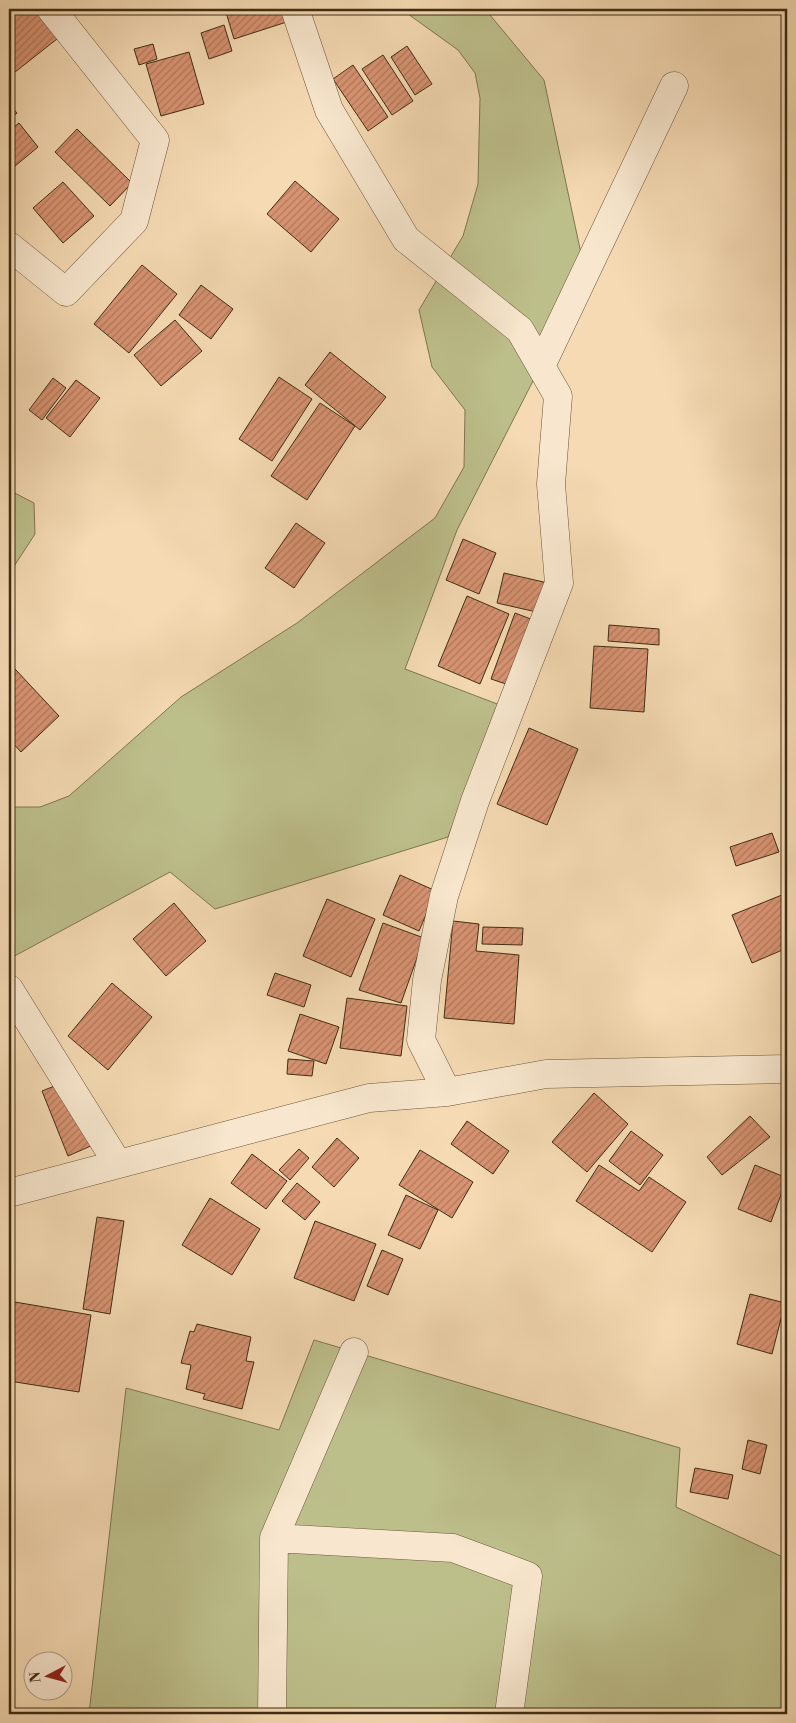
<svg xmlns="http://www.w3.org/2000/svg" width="796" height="1723" font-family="'Libre Bodoni',serif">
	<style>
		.grass { fill: #bdbf8b; stroke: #7e7650 }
		.building { fill: url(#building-hatch); stroke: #3f2d14 }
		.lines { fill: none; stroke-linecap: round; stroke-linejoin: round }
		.minor-casing { stroke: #6c583c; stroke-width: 29 }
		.minor { stroke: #f8e7ce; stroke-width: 28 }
	</style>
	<defs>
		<pattern id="building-hatch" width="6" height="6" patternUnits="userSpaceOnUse" patternTransform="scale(1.25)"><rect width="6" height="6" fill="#d89372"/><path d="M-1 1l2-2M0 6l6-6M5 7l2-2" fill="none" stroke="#b1785c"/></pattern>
	</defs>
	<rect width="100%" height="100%" fill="#f5dab3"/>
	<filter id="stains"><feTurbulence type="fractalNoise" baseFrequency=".004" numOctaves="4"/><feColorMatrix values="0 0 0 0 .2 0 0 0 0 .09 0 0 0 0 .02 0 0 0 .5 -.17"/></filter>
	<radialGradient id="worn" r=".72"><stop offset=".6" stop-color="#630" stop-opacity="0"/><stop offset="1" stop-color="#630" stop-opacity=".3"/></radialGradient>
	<!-- grass -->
	<path class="grass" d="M401,9H485L544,80L586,277L457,530L405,669L500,705L448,837L215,909L170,872L9,959V807H40L69,796L181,697L297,623L435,518L464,467L465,410L432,367L419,310L463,236L478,184L480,98L475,73L458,50Z
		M9,490L34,503L35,534L9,574Z
		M314,1340L680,1448L676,1507L787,1559V1714H89L126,1388L279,1430Z"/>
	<!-- building -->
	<path class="building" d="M21,9H42L62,35L10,76L9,18Z
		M225,9H297L299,18L234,39Z
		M224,25L232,51L209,59L201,33Z
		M153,44L157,59L139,65L134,49Z
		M407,46L432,84L415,95L391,57Z
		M189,52L204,104L161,116L146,64Z
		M383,55L413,101L392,115L362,69Z
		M353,65L388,117L368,131L333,79Z
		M9,104L17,113L9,120Z
		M19,123L38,147L9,171V131Z
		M77,129L132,183L110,206L55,152Z
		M295,181L339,219L311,252L267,214Z
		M63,182L94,216L63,243L33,208Z
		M142,265L177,294L129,353L94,324Z
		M201,285L233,309L211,339L179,315Z
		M175,320L202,351L161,386L134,355Z
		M330,352L386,397L360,430L305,385Z
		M279,377L312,399L272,461L239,439Z
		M53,378L66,388L42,420L29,410Z
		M76,380L100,398L70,437L46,418Z
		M320,403L355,426L307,500L271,476Z
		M296,523L325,543L294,588L265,568Z
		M463,539L496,553L479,594L446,580Z
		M504,573L548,583L541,613L497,603Z
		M467,596L509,614L480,684L438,666Z
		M515,613L536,621L512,686L491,679Z
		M609,625L659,629V645L608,641Z
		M594,646L648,649L644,712L590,708Z
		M15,669L59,716L21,752L9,739V676Z
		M529,728L578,749L547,825L497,804Z
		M772,833L779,852L736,866L730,847Z
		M400,875L436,891L419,931L383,915Z
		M782,895L787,907V948L752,963L732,915Z
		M327,899L375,919L351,977L303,956Z
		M174,903L206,941L166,976L133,939Z
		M453,921L479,924L476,951L519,955L514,1024L444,1018Z
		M383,923L424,938L401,1003L359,990Z
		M483,927L523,928L522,945L482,944Z
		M275,973L311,985L304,1007L267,995Z
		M112,983L152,1017L108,1070L68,1036Z
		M347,998L407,1006L401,1056L340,1048Z
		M300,1014L339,1027L326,1064L288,1051Z
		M288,1059L314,1061L312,1076L287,1074Z
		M67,1081L93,1145L68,1156L42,1091Z
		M594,1093L628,1124L587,1172L552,1142Z
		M750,1116L770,1137L722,1175L707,1157Z
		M467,1121L509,1151L493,1174L451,1144Z
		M631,1131L663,1155L640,1185L609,1161Z
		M337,1138L359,1158L334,1187L312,1167Z
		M299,1149L309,1158L290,1180L279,1170Z
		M420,1150L473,1182L452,1218L399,1185Z
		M252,1154L287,1181L266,1209L231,1183Z
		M599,1165L639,1191L649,1177L686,1202L652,1252L576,1201Z
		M755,1165L787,1178L771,1222L738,1209Z
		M297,1183L320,1202L305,1220L282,1201Z
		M406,1195L438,1210L420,1249L388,1235Z
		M210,1198L260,1229L232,1275L182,1245Z
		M97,1217L124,1221L110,1314L83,1309Z
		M315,1221L376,1244L354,1301L294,1278Z
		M382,1250L403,1259L388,1295L367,1286Z
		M750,1294L785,1303L772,1354L737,1344Z
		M9,1301L91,1315L79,1392L9,1381Z
		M197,1324L251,1337L246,1361L254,1362L242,1409L203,1399L205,1394L186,1389L191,1365L181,1363L190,1331L194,1332Z
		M748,1440L767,1445L760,1474L742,1469Z
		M695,1468L733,1475L728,1499L690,1492Z"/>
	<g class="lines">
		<!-- minor casing -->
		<g class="minor-casing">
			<path id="minor" d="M295,9L329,110L406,239L520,330L558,396L551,484L559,583L475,801L444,896L427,980L421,1040L447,1092
				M9,246L66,292L134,221L155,140L51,9
				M541,366L674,86
				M9,989L118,1164
				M9,1193L369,1098L447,1092L546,1074L787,1069
				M274,1538L453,1548L528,1576L509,1714
				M272,1714L274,1538L354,1352"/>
		</g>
		<!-- minor -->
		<use href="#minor" class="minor"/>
	</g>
	<!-- margin -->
	<rect width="796" height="1723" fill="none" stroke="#f5dab3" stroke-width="30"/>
	<rect x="10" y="10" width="776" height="1703" fill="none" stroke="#3f2d14" stroke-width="2.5"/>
	<rect x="15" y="15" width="766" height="1693" fill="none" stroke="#3f2d14"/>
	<!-- north arrow -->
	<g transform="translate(48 1676) rotate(264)"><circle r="24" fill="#f8e7ce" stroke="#ae9d84"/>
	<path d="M0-4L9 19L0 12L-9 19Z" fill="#8f2418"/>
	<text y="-8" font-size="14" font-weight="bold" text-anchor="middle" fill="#3f2d14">N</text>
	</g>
	<rect width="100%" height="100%" filter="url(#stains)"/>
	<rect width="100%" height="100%" fill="url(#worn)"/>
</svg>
